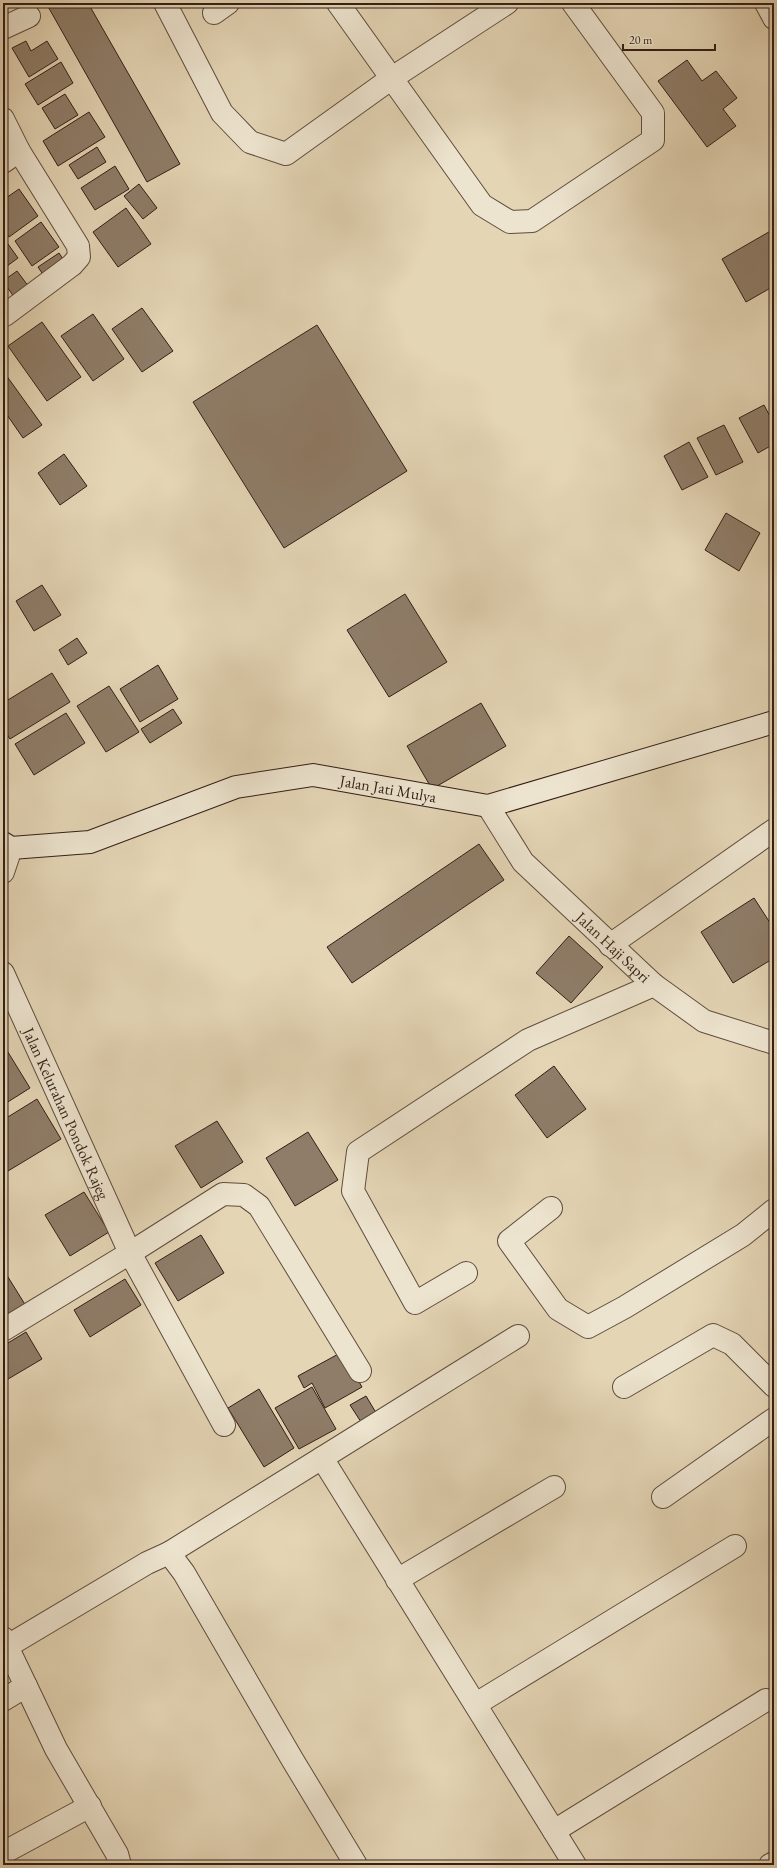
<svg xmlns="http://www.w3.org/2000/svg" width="777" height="1868" font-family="'EB Garamond',serif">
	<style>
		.building { fill: #8f7d69; stroke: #331e16 }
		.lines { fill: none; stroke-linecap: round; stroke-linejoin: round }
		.minor-casing { stroke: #5f4c3e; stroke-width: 24 }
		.tertiary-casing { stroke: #5f4c3e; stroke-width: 24 }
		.secondary-casing { stroke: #331e16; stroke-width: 24 }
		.minor { stroke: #ede4cf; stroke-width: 22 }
		.tertiary { stroke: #ede4cf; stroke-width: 22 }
		.secondary { stroke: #ede4cf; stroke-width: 22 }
		.labels { text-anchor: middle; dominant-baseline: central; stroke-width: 3; stroke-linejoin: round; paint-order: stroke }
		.street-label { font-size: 16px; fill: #331e16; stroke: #ede4cf }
	</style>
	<rect width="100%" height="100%" fill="#e4d5b5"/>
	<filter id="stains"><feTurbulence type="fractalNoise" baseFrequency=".005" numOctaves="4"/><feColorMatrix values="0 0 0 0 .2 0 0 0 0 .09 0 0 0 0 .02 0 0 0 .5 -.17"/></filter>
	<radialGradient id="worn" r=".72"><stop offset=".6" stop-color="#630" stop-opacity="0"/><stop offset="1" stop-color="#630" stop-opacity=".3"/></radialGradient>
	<!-- building -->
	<path class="building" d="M46,3H88L180,164L147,182Z
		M26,41L31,51L47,41L58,59L29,77L12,48Z
		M687,60L702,81L716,71L737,98L723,109L736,126L707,147L658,81Z
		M61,62L73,83L38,105L25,84Z
		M65,94L78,115L55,129L42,108Z
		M89,112L105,137L58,166L43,141Z
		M97,147L106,162L78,179L69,165Z
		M115,166L129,189L95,210L81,188Z
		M139,184L157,208L143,219L124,196Z
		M19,189L38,216L9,237L3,228V200Z
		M126,208L151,244L118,267L93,232Z
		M41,222L59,247L32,266L15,241Z
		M774,229V286L746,302L722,259Z
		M3,237L18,258L3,269Z
		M59,253L67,265L46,279L38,267Z
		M17,271L29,287L14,297L3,281Z
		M142,308L173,351L142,372L112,329Z
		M93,314L124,359L93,381L61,336Z
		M42,322L81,377L47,401L8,346Z
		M317,325L407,471L284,548L193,402Z
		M6,375L42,425L23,438L3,409V378Z
		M764,405L774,424V444L758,453L739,418Z
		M724,425L743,462L716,475L697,438Z
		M689,442L708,477L682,490L664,456Z
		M64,454L87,486L60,505L38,473Z
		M726,513L760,533L739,571L705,550Z
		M42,585L61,615L34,631L16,601Z
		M405,594L447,662L389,697L347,630Z
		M77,638L87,653L68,665L59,650Z
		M158,665L178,699L140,722L120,689Z
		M52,673L70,702L10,739L3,728V703Z
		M109,686L139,732L106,752L77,706Z
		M481,703L506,746L432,789L407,746Z
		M173,709L182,723L150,743L141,729Z
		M66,713L85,743L34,775L15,744Z
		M479,844L504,880L352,983L327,947Z
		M754,898L774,929V958L733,983L701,932Z
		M569,936L603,967L571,1003L536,973Z
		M3,1044L30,1088L3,1105Z
		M554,1066L586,1109L547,1138L515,1095Z
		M37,1099L61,1139L3,1174V1120Z
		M217,1121L243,1162L201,1188L175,1146Z
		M308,1132L338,1180L295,1206L266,1158Z
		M84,1192L109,1232L70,1256L45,1215Z
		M201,1235L224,1273L178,1301L155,1263Z
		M3,1269L26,1306L3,1320Z
		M125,1279L141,1305L90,1337L74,1310Z
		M26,1332L42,1359L3,1382V1346Z
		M342,1352L362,1387L325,1408L312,1383L304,1388L298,1376Z
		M312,1387L336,1429L299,1449L275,1408Z
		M259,1389L294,1448L264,1467L228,1408Z
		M366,1396L378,1416L363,1425L350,1405Z"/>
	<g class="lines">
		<!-- minor casing -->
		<g class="minor-casing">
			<g id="minor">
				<path d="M165,3L222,113L250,142L286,154L392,78L507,3"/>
				<path d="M338,3L482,205L510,222L532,221L653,140V113L573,3"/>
				<path d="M214,13L228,3"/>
				<path d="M3,28L29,16"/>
				<path d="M3,119L19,151L3,162"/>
				<path d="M5,315L72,265L79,257L78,246L19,151"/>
				<path id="s1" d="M488,806L523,862L654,985L704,1021L774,1043"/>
				<path d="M3,872L11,848"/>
				<path d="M610,945L774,830"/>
				<path id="s2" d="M3,973L130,1253L223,1194L244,1195L259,1206L360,1371"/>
				<path d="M551,1208L509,1241L558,1309L588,1327L625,1307L743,1235L774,1210"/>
				<path d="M466,1273L415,1303L353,1191L358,1152L528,1040L654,985"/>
				<path d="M3,1330L130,1253L224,1425"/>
				<path d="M518,1336L322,1458L575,1865"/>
				<path d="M624,1387L713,1335L732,1344L774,1386"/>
				<path d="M663,1497L774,1419"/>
				<path d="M169,1553L322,1458"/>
				<path d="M397,1580L554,1487"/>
				<path d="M3,1638L26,1686"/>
				<path d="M6,1647L147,1563L169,1553L184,1573L292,1759L356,1865"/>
				<path d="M3,1700L26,1686L56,1749L117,1854L120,1865"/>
				<path d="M476,1704L735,1546"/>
				<path d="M554,1831L766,1700"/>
				<path d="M3,1853L90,1806"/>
				<path d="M770,1865L774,1863"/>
			</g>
		</g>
		<!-- tertiary casing -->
		<g class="tertiary-casing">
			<path id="tertiary" d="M766,3L774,18"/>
		</g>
		<!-- secondary casing -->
		<g class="secondary-casing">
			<g id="secondary">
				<path id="s3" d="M3,843L11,848L90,842L236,787L313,775L488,806L774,722"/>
			</g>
		</g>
		<!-- minor -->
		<use href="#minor" class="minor"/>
		<!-- tertiary -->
		<use href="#tertiary" class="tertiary"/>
		<!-- secondary -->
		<use href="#secondary" class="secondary"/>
	</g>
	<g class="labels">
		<!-- street labels -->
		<g class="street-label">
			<text stroke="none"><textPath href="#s3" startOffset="399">Jalan Jati Mulya</textPath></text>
			<text stroke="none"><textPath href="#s1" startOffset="190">Jalan Haji Sapri</textPath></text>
			<text stroke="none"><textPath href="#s2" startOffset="154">Jalan Kelurahan Pondok Rajeg</textPath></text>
		</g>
	</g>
	<!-- margin -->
	<rect width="777" height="1868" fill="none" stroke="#e4d5b5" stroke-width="16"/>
	<rect x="4" y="4" width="769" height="1860" fill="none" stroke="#331e16" stroke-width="2"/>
	<rect x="8" y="8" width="761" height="1852" fill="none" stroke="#331e16"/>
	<!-- scale -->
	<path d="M623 44v6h92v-6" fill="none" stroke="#331e16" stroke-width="2"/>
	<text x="629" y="44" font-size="12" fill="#331e16" stroke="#ede4cf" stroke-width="3" paint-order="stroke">20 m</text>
	<rect width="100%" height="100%" filter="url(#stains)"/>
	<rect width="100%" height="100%" fill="url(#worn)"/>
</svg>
